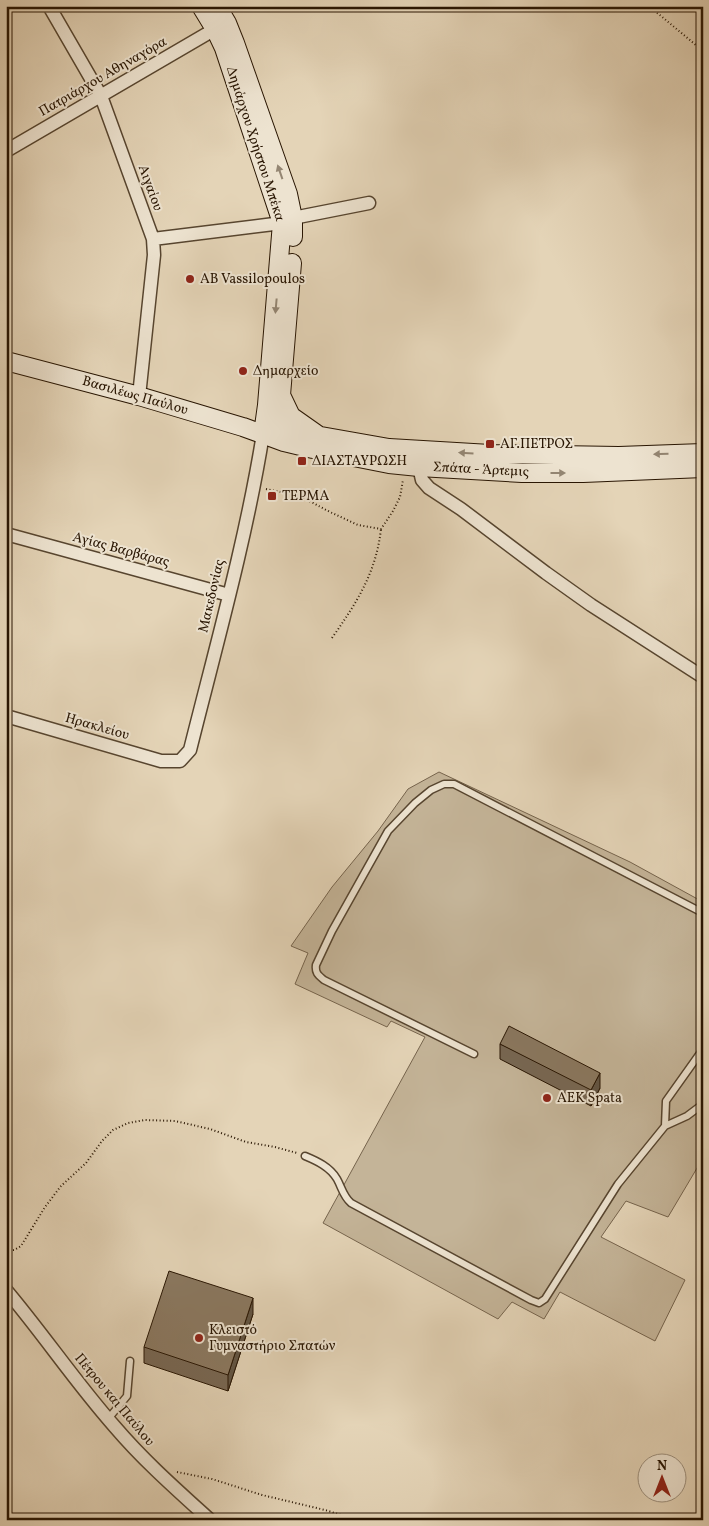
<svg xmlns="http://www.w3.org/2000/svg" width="709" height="1526" font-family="Vollkorn,serif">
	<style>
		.park { fill: #c4b498; stroke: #76644d }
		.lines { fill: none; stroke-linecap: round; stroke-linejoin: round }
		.lane-casing { stroke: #57452f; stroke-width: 9 }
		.street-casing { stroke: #57452f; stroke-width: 15 }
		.secondary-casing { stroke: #281502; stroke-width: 20 }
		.path { stroke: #281502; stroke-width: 2; stroke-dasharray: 1 2.5; stroke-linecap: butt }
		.lane { stroke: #ede3d0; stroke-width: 6 }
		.street { stroke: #ede3d0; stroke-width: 12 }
		.secondary { stroke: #ede3d0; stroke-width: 18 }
		.wall { fill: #776753; stroke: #281502 }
		.shaded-wall { fill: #615443; stroke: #281502 }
		.building { fill: #8a7860; stroke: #281502 }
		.oneway { fill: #948673 }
		.poi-dot { fill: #8f2418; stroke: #ede3d0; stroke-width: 2 }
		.labels { text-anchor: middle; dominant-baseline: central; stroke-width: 4; stroke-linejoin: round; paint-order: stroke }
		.street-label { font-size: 14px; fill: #281502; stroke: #ede3d0 }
		.poi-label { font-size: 14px; fill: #281502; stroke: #ede3d0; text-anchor: start }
	</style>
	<rect width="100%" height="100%" fill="#e4d4b7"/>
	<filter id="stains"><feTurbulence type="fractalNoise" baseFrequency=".004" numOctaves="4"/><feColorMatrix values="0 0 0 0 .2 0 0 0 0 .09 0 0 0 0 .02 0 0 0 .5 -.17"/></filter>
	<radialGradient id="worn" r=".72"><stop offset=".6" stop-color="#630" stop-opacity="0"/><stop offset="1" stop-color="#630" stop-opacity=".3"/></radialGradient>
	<!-- park -->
	<path class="park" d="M439,772L630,862L703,902V1158L668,1217L626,1201L601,1237L685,1280L655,1341L560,1292L544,1319L512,1302L498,1319L323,1223L425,1037L391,1021L387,1027L295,984L308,953L291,946L332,887L378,831L408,789Z"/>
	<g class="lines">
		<!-- lane casing -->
		<g class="lane-casing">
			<path id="lane" d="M474,1054L324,980C318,975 315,973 316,965L332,931L388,831L415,803L431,790L444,784H454L703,913
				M665,1126L666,1101L703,1049
				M305,1156C317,1161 330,1167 337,1179C342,1188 343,1196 351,1203L531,1300L539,1303L545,1299L618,1184L665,1126L687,1116L703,1104
				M108,1419L127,1396L130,1361"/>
		</g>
		<!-- street casing -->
		<g class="street-casing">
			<path id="street" d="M49,6L101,96L153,239L154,255L139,396
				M6,151L222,25
				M153,239L282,223L293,218L369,203
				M419,467L422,480L429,488L461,509L546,573L591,605L703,677
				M6,534L229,595
				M6,716L161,761H180L190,750C216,646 246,540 263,434
				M6,1290C44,1335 76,1383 115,1427C144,1461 177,1490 210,1520"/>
		</g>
		<!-- secondary casing -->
		<g class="secondary-casing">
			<path id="secondary" d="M201,6L215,29L224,48L282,223L267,405L263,434
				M217,6L227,23L235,43L288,194L293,218V237
				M6,361L139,396L243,427L284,442L313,449L389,464L419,467L522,473H583L703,468
				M281,395L291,416L318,435
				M278,431L292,263
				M281,432L321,436L389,448L490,454L619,456L703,453"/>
		</g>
		<!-- path -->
		<path class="path" d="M649,6L703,51
			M266,489L300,496L330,512L358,525L381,529L393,511L400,497L403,480
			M332,638C357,602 376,573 381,529
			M6,1251L14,1250L21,1246L45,1207L61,1186L86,1163L102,1141L113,1130L128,1123L145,1120L175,1121L210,1129L246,1142L275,1147L297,1153
			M177,1472L212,1479L262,1495L325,1510L358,1520"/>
		<!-- lane -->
		<use href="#lane" class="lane"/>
		<!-- street -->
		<use href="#street" class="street"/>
		<!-- secondary -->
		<use href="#secondary" class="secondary"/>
	</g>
	<!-- wall -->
	<path class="wall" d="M500,1044L600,1088L591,1106L500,1059Z
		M253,1314L228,1391L144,1363V1347Z"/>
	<!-- shaded-wall -->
	<path class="shaded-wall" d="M600,1073V1088L591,1106V1090Z
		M253,1298V1314L228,1391V1375Z"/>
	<!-- building -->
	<path class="building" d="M509,1026L600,1073L591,1090L500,1044Z
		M169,1271L253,1298L228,1375L144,1347Z"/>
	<!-- one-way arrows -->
	<defs><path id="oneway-solid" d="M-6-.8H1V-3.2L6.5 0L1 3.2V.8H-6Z" transform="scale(1.25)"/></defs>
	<g class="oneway">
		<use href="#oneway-solid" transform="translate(280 172) rotate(-109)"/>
		<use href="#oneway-solid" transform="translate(276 306) rotate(95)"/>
		<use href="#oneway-solid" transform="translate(466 453) rotate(-177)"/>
		<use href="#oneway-solid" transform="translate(661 454) rotate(178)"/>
		<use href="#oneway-solid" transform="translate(558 473)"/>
	</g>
	<!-- markers -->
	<g class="poi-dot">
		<circle cx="190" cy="279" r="5"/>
		<circle cx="243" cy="371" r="5"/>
		<rect x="485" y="439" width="10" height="10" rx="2.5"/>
		<rect x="297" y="456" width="10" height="10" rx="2.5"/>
		<rect x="267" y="491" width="10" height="10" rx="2.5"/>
		<circle cx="547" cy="1098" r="5"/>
		<circle cx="199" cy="1338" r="5"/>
	</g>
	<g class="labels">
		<!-- street labels -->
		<g class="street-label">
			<text transform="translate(103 77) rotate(-30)">Πατριάρχου Αθηναγόρα</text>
			<text transform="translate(255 144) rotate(72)">Δημάρχου Χρήστου Μπέκα</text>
			<text transform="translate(150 188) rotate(70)">Αιγαίου</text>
			<text transform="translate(135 396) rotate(16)">Βασιλέως Παύλου</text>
			<text transform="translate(481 470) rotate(3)">Σπάτα - Άρτεμις</text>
			<text transform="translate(121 550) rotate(15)">Αγίας Βαρβάρας</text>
			<text transform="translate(212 596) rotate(-77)">Μακεδονίας</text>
			<text transform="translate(97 727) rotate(16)">Ηρακλείου</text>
			<text transform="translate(114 1400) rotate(50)">Πέτρου και Παύλου</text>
		</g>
		<!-- poi labels -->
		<g class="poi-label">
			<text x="200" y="279">AB Vassilopoulos</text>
			<text x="253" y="371">Δημαρχείο</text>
			<text x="500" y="444">ΑΓ.ΠΕΤΡΟΣ</text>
			<text x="312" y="461">ΔΙΑΣΤΑΥΡΩΣΗ</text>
			<text x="282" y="496">ΤΕΡΜΑ</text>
			<text x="557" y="1098">AEK Spata</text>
			<text x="209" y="1330">Κλειστό<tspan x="209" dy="16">Γυμναστήριο Σπατών</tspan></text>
		</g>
	</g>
	<!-- margin -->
	<rect width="709" height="1526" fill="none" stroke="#e4d4b7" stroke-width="25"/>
	<rect x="8" y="8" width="694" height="1511" fill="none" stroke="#281502" stroke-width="2.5"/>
	<rect x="12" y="12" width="684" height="1501" fill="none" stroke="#281502"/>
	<!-- north arrow -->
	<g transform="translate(662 1478)"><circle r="24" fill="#ede3d0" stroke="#9e917e"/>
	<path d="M0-4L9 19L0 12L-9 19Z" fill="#8f2418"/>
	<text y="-8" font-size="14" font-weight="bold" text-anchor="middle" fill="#281502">N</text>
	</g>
	<rect width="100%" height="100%" filter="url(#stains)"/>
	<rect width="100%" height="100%" fill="url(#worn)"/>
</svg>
